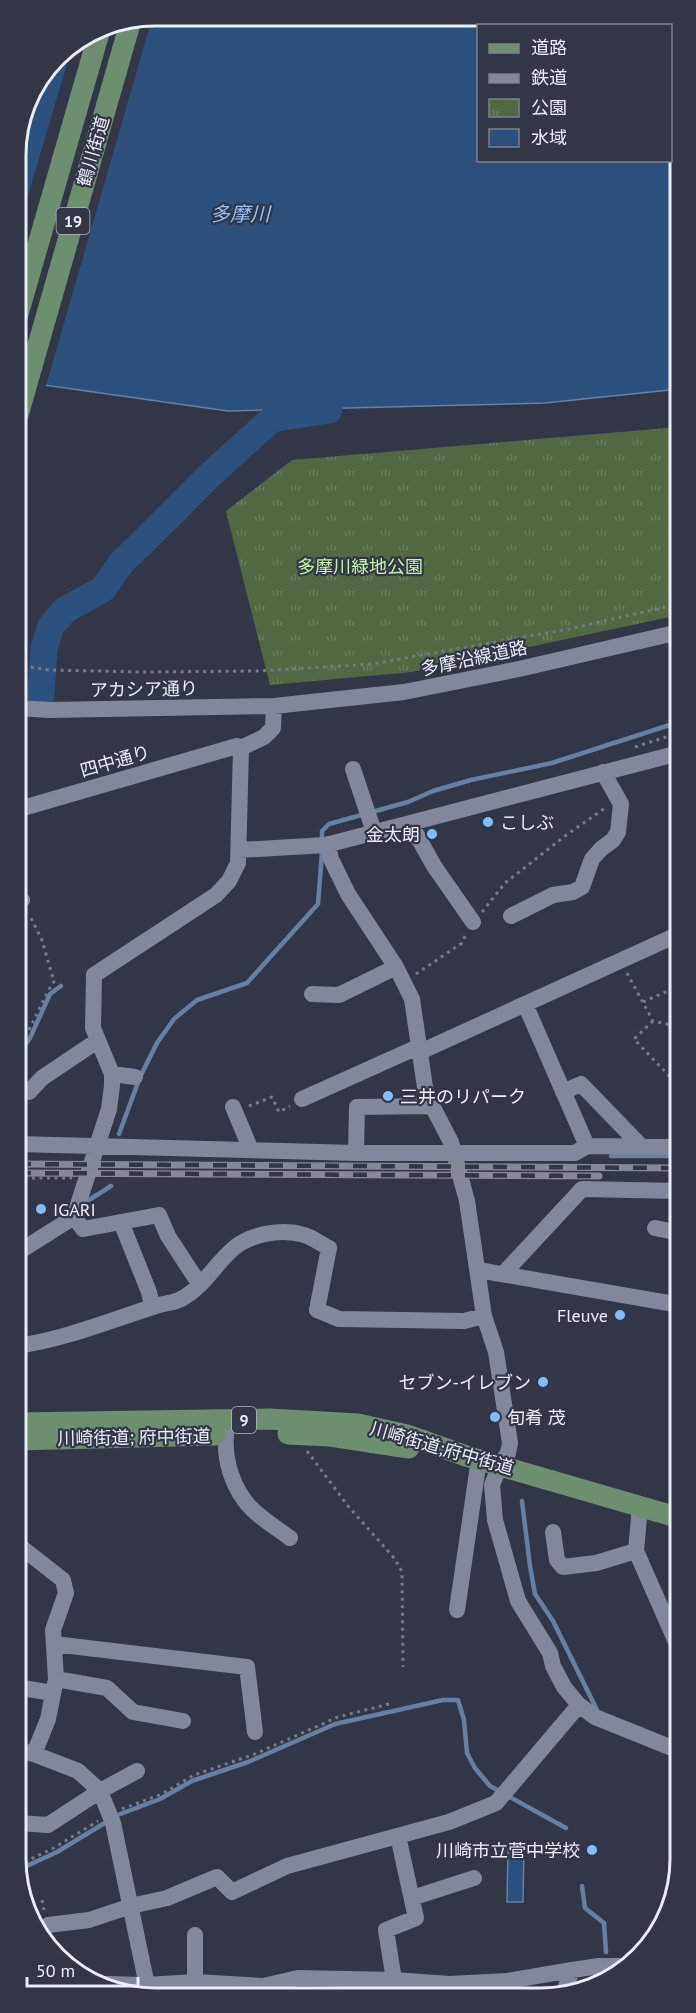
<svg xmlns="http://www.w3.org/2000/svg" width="696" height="2013" font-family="'PT Sans','Noto Sans JP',sans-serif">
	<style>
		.park { fill: url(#park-tufts) }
		.water { fill: #2c517e; stroke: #6580a2; stroke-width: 1.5 }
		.pier { fill: #333647 }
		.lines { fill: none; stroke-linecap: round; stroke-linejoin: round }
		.stream { stroke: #6580a2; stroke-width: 4.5 }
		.river { stroke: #2c517e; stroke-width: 27 }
		.path { stroke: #767987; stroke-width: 3; stroke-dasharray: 3 4.5; stroke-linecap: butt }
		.minor { stroke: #83879b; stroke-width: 16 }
		.major { stroke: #6d8f6f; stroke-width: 21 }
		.rail-casing { stroke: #868897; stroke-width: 7 }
		.rail { stroke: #333647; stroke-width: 4.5; stroke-dasharray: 14; stroke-linecap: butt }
		.poi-dot { fill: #80bdfa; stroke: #333647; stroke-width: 2 }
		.labels { text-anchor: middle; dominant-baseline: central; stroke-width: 4.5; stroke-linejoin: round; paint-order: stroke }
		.shield { fill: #333647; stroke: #b3b5c2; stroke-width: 1.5 }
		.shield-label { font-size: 16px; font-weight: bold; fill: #eaecf7 }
		.street-label { font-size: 18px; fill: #eaecf7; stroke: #333647 }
		.park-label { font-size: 18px; fill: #c3f5a6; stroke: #333647 }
		.poi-label { font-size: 18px; fill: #eaecf7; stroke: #333647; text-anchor: start }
		.water-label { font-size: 20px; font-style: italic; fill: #94c1f9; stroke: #333647 }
		.rim { fill: none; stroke: #eaecf7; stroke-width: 3 }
	</style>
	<defs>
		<pattern id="park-tufts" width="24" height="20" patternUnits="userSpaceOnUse" patternTransform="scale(1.5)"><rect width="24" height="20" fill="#516843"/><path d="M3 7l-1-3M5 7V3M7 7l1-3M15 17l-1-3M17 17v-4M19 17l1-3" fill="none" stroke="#6a7e5f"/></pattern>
	</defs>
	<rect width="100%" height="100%" fill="#333647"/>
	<!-- park -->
	<path class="park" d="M679,427V615L412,672L270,685L226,511L292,460Z"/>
	<!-- water -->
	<path class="water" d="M155,15L494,17L540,25L478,26V160H670L671,113L678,127L679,389L545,403L228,411L16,381L15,145L30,92L62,50L101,25Z
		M508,1847H524L523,1902H507Z"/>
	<!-- pier -->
	<path class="pier" d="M153,15L45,389L16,384L15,240L73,43L101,25Z"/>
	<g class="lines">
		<!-- stream -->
		<path class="stream" d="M322,841V831L329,824L408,802L433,791L471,780L552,763L679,722
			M17,1056L30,1038L50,994L61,986
			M119,1134L140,1077L157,1043L174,1019L197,1000L247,983L318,904L322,852
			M611,1156H680
			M89,1200L111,1186
			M522,1501L530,1566L535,1594L553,1621L597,1710
			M115,1816L160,1799L192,1781L248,1762L335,1724L443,1700H458L464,1720L467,1753L475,1768L490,1786L566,1828
			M18,1870L57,1852L108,1821
			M582,1886L585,1908L604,1923L606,1952"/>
		<!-- river -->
		<path class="river" d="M41,695L44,648L51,626L65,610L103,589L122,562L142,543L211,474L272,419L329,410"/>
		<!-- path -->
		<path class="path" d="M16,665L49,670L142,672L258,671L372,664L569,629L679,604
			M635,747L672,735
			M482,912L505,883L565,836L605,808
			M627,973L653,1021L680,1027
			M416,974L462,943L466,934
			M643,1002L679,986
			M653,1021L634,1039L675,1082L680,1078
			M17,1049C33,1028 40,1002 55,980L52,975L42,940L29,914
			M249,1106L272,1097L279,1112L290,1106
			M17,1178H72
			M307,1451L348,1506L395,1559L402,1572L403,1667
			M122,1809L162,1794L194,1775L255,1754L338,1717L393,1703
			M18,1865L52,1849L98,1821
			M42,1900L44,1910"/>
		<!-- minor -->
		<path class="minor" d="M16,708L50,710L274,706L404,692L519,669L679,632
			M241,748L264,737L273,728L274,706
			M353,769L374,832
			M16,810L237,746L241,748
			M410,823L434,866L473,922
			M328,844L331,859L348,894L396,967L412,999L426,1094L451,1142L467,1201L484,1316L496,1352L510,1443L508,1453L500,1465L492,1485L495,1520L518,1601L550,1653L553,1666L564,1687L579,1705L595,1717L672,1748L681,1747
			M240,850L326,845L679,753
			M16,903L22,900
			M511,916L553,895L573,892L582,887L592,859L601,849L613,840L618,832L621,804L603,772
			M312,994L339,995L396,967
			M525,1004L587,1146L680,1147
			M420,1052L679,934
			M112,1074L135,1077
			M29,1092L42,1078L97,1041
			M563,1092L581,1084L641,1146
			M302,1099L420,1046
			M233,1107L251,1150
			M17,1144L356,1153H575L587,1146
			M356,1153L357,1107L432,1106
			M74,1217L83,1229L159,1215L168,1236L200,1285
			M121,1222L149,1292L152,1307
			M655,1228L680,1233
			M17,1253L74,1217L109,1109L112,1086V1074L93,1028L94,975L216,895L229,881L238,863L241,748
			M478,1270L680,1305
			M504,1273L582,1189L680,1191
			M17,1346C66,1339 111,1320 159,1305C166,1303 174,1303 181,1299C203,1288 215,1264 234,1248C251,1234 282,1228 304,1235C312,1237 321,1244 329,1248L317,1310L339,1319L464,1321L484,1316
			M226,1435C224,1461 233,1490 252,1509C263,1520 278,1529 290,1538
			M640,1506L636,1551L680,1651
			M553,1532L557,1560L563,1567L596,1563L636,1551
			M17,1544L63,1580L66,1593L53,1630L56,1679L48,1719L34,1754
			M457,1610L479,1459
			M54,1644L247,1667L255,1732
			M56,1679L107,1688L133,1712L183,1721
			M17,1687L52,1693
			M18,1750L34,1754L78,1771L100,1791L113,1823L149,1995
			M18,1823L48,1825L100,1791L137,1771
			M412,1898L474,1878
			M48,1925L89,1920L131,1906L167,1898L217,1877L232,1892L287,1866L449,1822L496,1803L579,1705
			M195,1935V1982
			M394,1980L386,1930L416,1918L398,1836
			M106,1984L147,1985L195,1982L263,1986L298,1978L394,1980L449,1984L507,1981L572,1970L599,1966H619
			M563,1995L572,1970"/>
		<!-- major -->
		<path class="major" d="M16,321L101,26
			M16,422L131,20
			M17,1423L270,1419L358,1424L407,1435L466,1456L680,1518
			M288,1434L330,1436L409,1448
			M17,1440L215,1435"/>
		<!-- rail casing -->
		<g class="rail-casing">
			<path id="rail" d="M17,1164L680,1168
				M17,1173L599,1176"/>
		</g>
		<!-- rail -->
		<use href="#rail" class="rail"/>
	</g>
	<!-- markers -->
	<g class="poi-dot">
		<circle cx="488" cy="822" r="6"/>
		<circle cx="432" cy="834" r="6"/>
		<circle cx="388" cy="1096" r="6"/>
		<circle cx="41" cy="1209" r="6"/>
		<circle cx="620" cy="1315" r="6"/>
		<circle cx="543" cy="1382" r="6"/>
		<circle cx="495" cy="1417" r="6"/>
		<circle cx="592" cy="1850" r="6"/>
	</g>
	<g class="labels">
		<!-- shield labels -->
		<g class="shield">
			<rect x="56.5" y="208" width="33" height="26" rx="4.5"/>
			<rect x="232" y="1407" width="24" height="26" rx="4.5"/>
		</g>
		<g class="shield-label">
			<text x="73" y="221">19</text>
			<text x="244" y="1420">9</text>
		</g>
		<!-- street labels -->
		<g class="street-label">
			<text transform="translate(93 151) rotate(-74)">鶴川街道</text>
			<text transform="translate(474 658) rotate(-12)">多摩沿線道路</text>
			<text transform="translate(144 689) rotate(-1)">アカシア通り</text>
			<text transform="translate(115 761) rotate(-16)">四中通り</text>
			<text transform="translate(134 1437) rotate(-1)">川崎街道; 府中街道</text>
			<text transform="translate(442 1448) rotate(16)">川崎街道;府中街道</text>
		</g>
		<!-- park labels -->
		<g class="park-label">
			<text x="360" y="566">多摩川緑地公園</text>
		</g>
		<!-- poi labels -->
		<g class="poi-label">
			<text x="500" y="822">こしぶ</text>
			<text x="420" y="834" text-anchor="end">金太朗</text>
			<text x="400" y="1096">三井のリパーク</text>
			<text x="53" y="1209">IGARI</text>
			<text x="608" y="1315" text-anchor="end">Fleuve</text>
			<text x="531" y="1382" text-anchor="end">セブン-イレブン</text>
			<text x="507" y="1417">旬肴 茂</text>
			<text x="580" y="1850" text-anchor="end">川崎市立菅中学校</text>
		</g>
		<!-- water labels -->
		<g class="water-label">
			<text x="240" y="214">多摩川</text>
		</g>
	</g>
	<!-- crop -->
	<path d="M0 0H696V2013H0ZM155 26H541A129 129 0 0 1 670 155V1859A129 129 0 0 1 541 1988H155A129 129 0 0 1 26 1859V155A129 129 0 0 1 155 26Z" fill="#333647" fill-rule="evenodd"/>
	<path class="rim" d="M155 26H541A129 129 0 0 1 670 155V1859A129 129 0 0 1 541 1988H155A129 129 0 0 1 26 1859V155A129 129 0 0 1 155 26Z"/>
	<!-- legend -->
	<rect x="477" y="24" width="195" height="138" fill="#333647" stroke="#7c7f8d" stroke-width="1.5"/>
	<rect x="489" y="44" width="30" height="9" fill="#6d8f6f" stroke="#7c7f8d" stroke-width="1.5"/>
	<text x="531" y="54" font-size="18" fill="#eaecf7">道路</text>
	<rect x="489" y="74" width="30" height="9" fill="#868897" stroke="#7c7f8d" stroke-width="1.5"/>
	<text x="531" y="84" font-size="18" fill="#eaecf7">鉄道</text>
	<rect x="489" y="99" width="30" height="18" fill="url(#park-tufts)" stroke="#7c7f8d" stroke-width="1.5"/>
	<text x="531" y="114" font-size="18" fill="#eaecf7">公園</text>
	<rect x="489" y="129" width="30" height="18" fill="#2c517e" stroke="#7c7f8d" stroke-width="1.5"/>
	<text x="531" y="144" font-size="18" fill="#eaecf7">水域</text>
	<!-- scale -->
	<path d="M27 1977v9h111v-9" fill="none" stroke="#eaecf7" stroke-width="3"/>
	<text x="36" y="1977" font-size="18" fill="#eaecf7" stroke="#333647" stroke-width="4.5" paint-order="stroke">50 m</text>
</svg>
